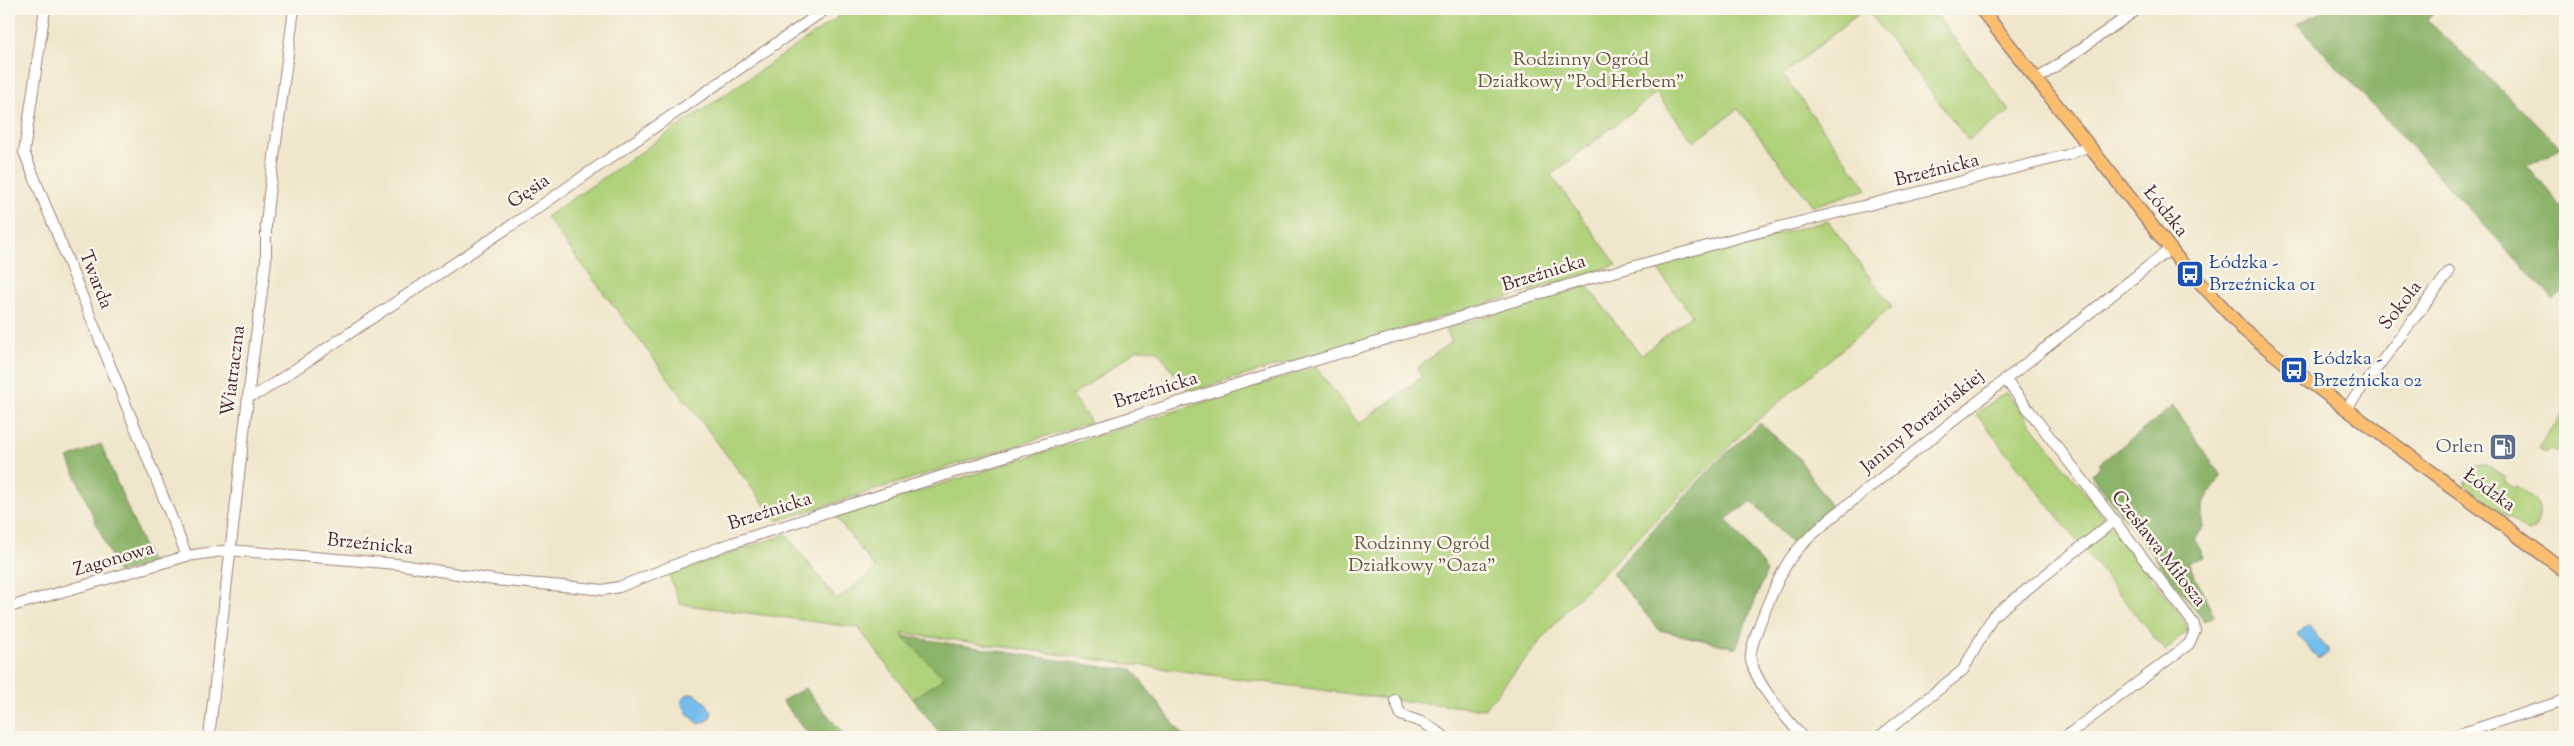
<svg xmlns="http://www.w3.org/2000/svg" width="2574" height="746" font-family="'Sorts Mill Goudy',serif">
	<style>
		.green { fill: #afd179; stroke: #7c7852 }
		.forest { fill: #8bb369; stroke: #6a694a }
		.water { fill: #73beec; stroke: #5e6e8c }
		.lines { fill: none; stroke-linecap: round; stroke-linejoin: round }
		.stream { stroke: #73beec; stroke-width: 2.5 }
		.minor-casing { stroke: #9d827b; stroke-width: 12 }
		.major-casing { stroke: #9d827b; stroke-width: 15 }
		.minor { stroke: #fff; stroke-width: 10 }
		.major { stroke: #fabe6e; stroke-width: 12 }
		.labels { text-anchor: middle; dominant-baseline: central; stroke-width: 5; stroke-linejoin: round; paint-order: stroke }
		.park-label { font-size: 19px; fill: #685442; stroke: #fbf7ec }
		.street-label { font-size: 19px; fill: #4a1f2b; stroke: #fbf7ec }
		.transit-label { font-size: 19px; fill: #164399; stroke: #fbf7ec; text-anchor: start }
		.service-label { font-size: 19px; fill: #4e5e75; stroke: #fbf7ec; text-anchor: end }
	</style>
	<rect width="100%" height="100%" fill="#fbf7ec"/>
	<filter id="ink" filterUnits="userSpaceOnUse"><feTurbulence type="fractalNoise" baseFrequency=".02" numOctaves="2"/><feDisplacementMap in="SourceGraphic" scale="10" xChannelSelector="R" yChannelSelector="G"/><feConvolveMatrix kernelMatrix="1 2 1 2 8 2 1 2 1" color-interpolation-filters="sRGB"/></filter>
	<filter id="wash" filterUnits="userSpaceOnUse"><feTurbulence type="fractalNoise" baseFrequency=".0096" numOctaves="4" result="noise"/><feDisplacementMap in="SourceGraphic" scale="20" xChannelSelector="R" yChannelSelector="G"/><feGaussianBlur stdDeviation="1.12" result="paint"/><feColorMatrix in="noise" values="0 0 0 0 0 0 0 0 0 0 0 0 0 0 0 0 0 1.4 0 .05"/><feComposite in="paint" operator="in"/></filter>
	<g filter="url(#wash)">
		<rect width="100%" height="100%" fill="#f0e6cb"/>
		<!-- green -->
		<path class="green" d="M850,9H1932L2010,111L1968,140L1869,12L1862,11L1783,75L1867,189L1813,206L1738,109L1694,142L1656,93L1551,175L1617,265L1189,392L1157,350L1138,349L1072,396L1091,422L777,521L546,217Z
			M1828,221L1892,307L1747,429L1570,606L1484,709L1395,700L902,633L944,678L913,699L860,630L861,628L680,604L669,575L786,534L837,600L876,569L836,517L1316,367L1359,424L1422,377L1417,368L1452,341L1445,329L1587,286L1641,355L1692,315L1654,265Z
			M2006,392L2181,616L2187,627L2185,633L2165,651L1976,414Z
			M2565,411V459L2551,448L2546,452L2538,447Z
			M2482,465H2487L2506,478L2504,481L2514,488L2516,486C2535,499 2546,504 2535,529L2528,532L2467,487L2465,483C2466,473 2472,467 2482,465Z"/>
		<!-- forest -->
		<path class="forest" d="M2328,9H2437L2427,20L2562,148L2527,166L2565,211V290L2553,299L2297,24Z
			M2173,406L2221,476L2203,504V527L2194,538L2204,557L2188,562L2214,616L2204,621L2091,475L2100,468L2099,464Z
			M1760,423L1798,457L1832,508L1793,545L1752,501L1726,519L1767,571L1736,648L1659,630L1612,573L1720,459Z
			M101,444L151,564L118,573L68,458Z
			M902,636L1109,668L1132,669L1184,737H943L913,699L944,678Z
			M805,688L846,737H811L782,701Z"/>
		<!-- water -->
		<path class="water" d="M2309,626L2328,650V653L2318,659L2298,634L2305,627Z
			M693,693L706,703L712,712L709,720L699,724L688,714L681,702L686,695Z"/>
		<g class="lines">
			<!-- stream -->
			<path class="stream" d="M9,10L12,9"/>
		</g>
	</g>
	<g filter="url(#ink)">
		<g class="lines">
			<!-- minor casing -->
			<g class="minor-casing">
				<path id="minor" d="M45,9L24,152L187,556
					M2036,80L2138,9
					M2005,379L2194,624L2195,631L2189,644L2065,737
					M248,397L261,392L542,205L826,9
					M2346,409L2449,272
					M9,607L187,556L229,550L397,564L494,580L585,588L603,590L619,587L723,546L839,508L1250,380L1585,280L1740,237L2067,155L2089,146
					M1395,700L1401,715L1424,723L1445,737
					M209,737L248,397L266,260V225L269,194L294,9
					M1802,737C1785,715 1759,689 1751,661C1747,646 1780,574 1790,559C1801,543 1817,531 1831,518L2170,249
					M1879,737L1963,670L1993,616L2114,521
					M2450,737L2565,700"/>
			</g>
			<!-- major casing -->
			<g class="major-casing">
				<path id="major" d="M1981,9L2179,260L2243,329L2294,370L2565,571"/>
			</g>
			<!-- minor -->
			<use href="#minor" class="minor"/>
			<!-- major -->
			<use href="#major" class="major"/>
		</g>
	</g>
	<!-- icons -->
	<defs>
		<g id="bus-square" transform="scale(1.4375)"><rect x="-9" y="-9" width="18" height="18" rx="4" fill="#1a4fb4" stroke="#fbf7ec"/><path d="M-5-6H5V4H4V6H2V4H-2V6H-4V4H-5ZM-3.5-4V0h7V-4ZM-3.5 1.2v1.5H-2V1.2ZM2 1.2v1.5H3.5V1.2Z" fill="#fff"/></g>
		<g id="fuel-square" transform="scale(1.4375)"><rect x="-9" y="-9" width="18" height="18" rx="4" fill="#5c6f8a" stroke="#fbf7ec"/><path d="M-5.5-6h7V0h2V4h1.3V-2.5L3-4.5l.8-.8L6-3V5H2.5V1h-1V6h-7ZM-4.2-4.7v3.2H.2V-4.7Z" fill="#fff"/></g>
	</defs>
	<g fill-rule="evenodd">
		<use href="#bus-square" x="2190" y="274"/>
		<use href="#bus-square" x="2294" y="370"/>
		<use href="#fuel-square" x="2503" y="447"/>
	</g>
	<g class="labels">
		<!-- park labels -->
		<g class="park-label">
			<text x="1581" y="60">Rodzinny Ogród<tspan x="1581" dy="22">Działkowy "Pod Herbem"</tspan></text>
			<text x="1422" y="544">Rodzinny Ogród<tspan x="1422" dy="22">Działkowy "Oaza"</tspan></text>
		</g>
		<!-- street labels -->
		<g class="street-label">
			<text transform="translate(1937 171) rotate(-14)">Brzeźnicka</text>
			<text transform="translate(529 192) rotate(-34)">Gęsia</text>
			<text transform="translate(2165 212) rotate(51)">Łódzka</text>
			<text transform="translate(1544 274) rotate(-17)">Brzeźnicka</text>
			<text transform="translate(95 280) rotate(68)">Twarda</text>
			<text transform="translate(2401 306) rotate(-52)">Sokola</text>
			<text transform="translate(234 371) rotate(-83)">Wiatraczna</text>
			<text transform="translate(1156 391) rotate(-17)">Brzeźnicka</text>
			<text transform="translate(1923 422) rotate(-39)">Janiny Porazińskiej</text>
			<text transform="translate(2489 491) rotate(36)">Łódzka</text>
			<text transform="translate(770 512) rotate(-18)">Brzeźnicka</text>
			<text transform="translate(370 545) rotate(6)">Brzeźnicka</text>
			<text transform="translate(2158 549) rotate(52)">Czesława Miłosza</text>
			<text transform="translate(114 560) rotate(-16)">Zagonowa</text>
		</g>
		<!-- transit labels -->
		<g class="transit-label">
			<text x="2209" y="263">Łódzka -<tspan x="2209" dy="22">Brzeźnicka 01</tspan></text>
			<text x="2313" y="359">Łódzka -<tspan x="2313" dy="22">Brzeźnicka 02</tspan></text>
		</g>
		<!-- service labels -->
		<g class="service-label">
			<text x="2484" y="447">Orlen</text>
		</g>
	</g>
	<!-- margin -->
	<rect width="2574" height="746" fill="none" stroke="#fbf7ec" stroke-width="30"/>
</svg>
